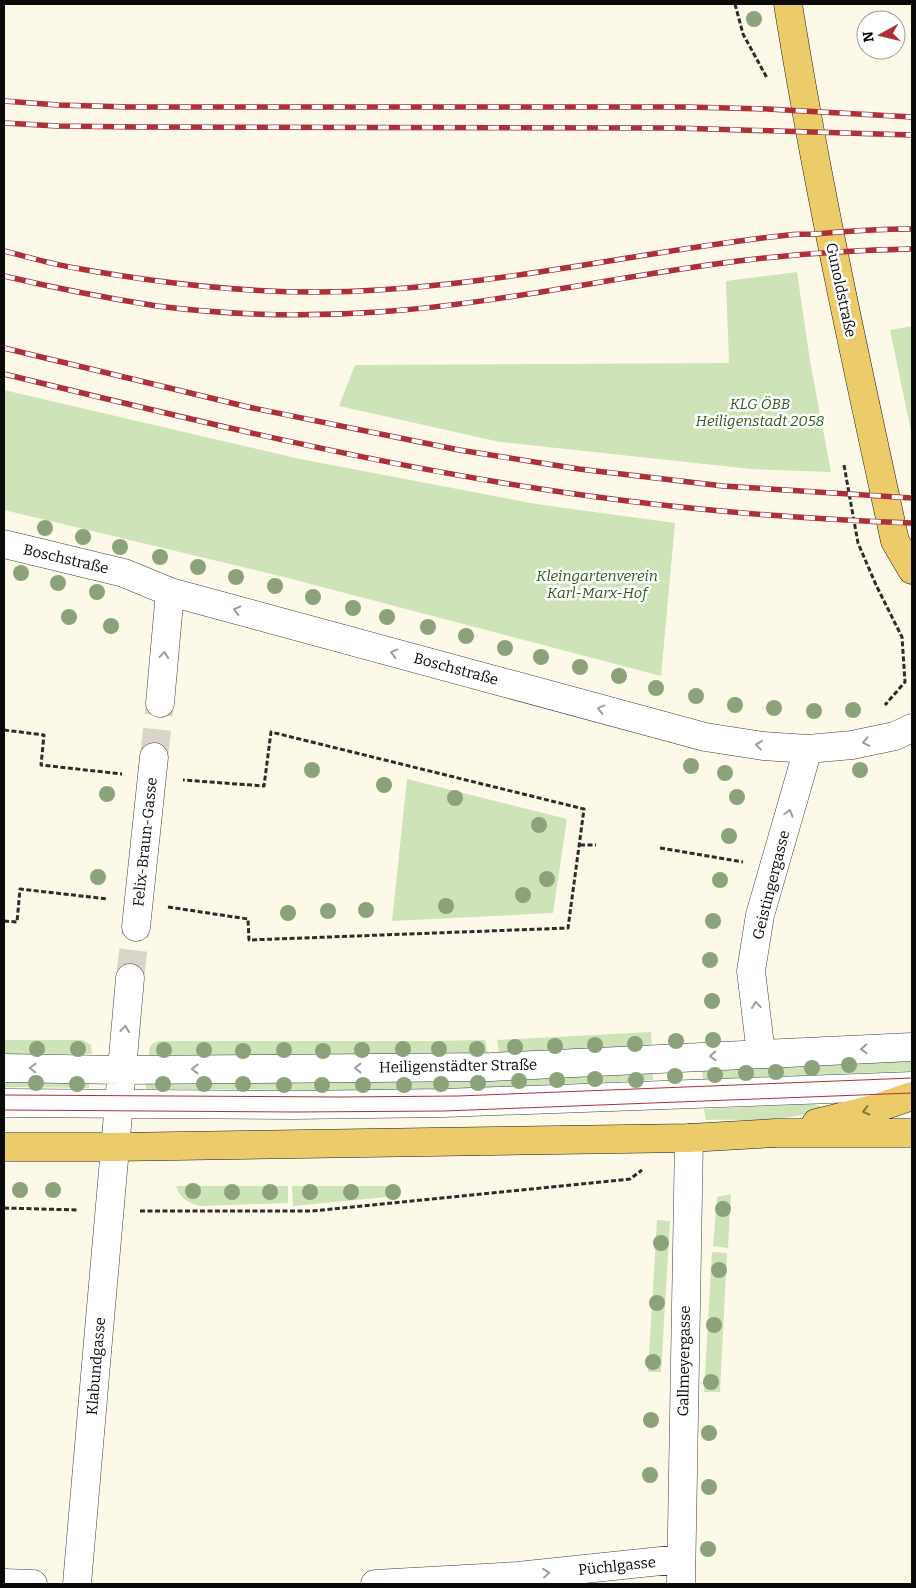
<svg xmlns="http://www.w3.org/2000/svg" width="916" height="1588" font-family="Bitter,serif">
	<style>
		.green { fill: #cee3b7 }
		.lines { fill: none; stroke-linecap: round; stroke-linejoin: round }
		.minor-tunnel { stroke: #d9d5c8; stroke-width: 28; stroke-dasharray: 28 14; stroke-linecap: butt }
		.minor-casing { stroke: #3d3d3d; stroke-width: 29 }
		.major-casing { stroke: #1b1b1b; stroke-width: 29 }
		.path { stroke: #2c2c2c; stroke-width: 3; stroke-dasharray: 5 2.5; stroke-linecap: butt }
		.minor { stroke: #fff; stroke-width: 28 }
		.major { stroke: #eccb6a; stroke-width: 28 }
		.tram { stroke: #ac3037; stroke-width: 1 }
		.rail-casing { stroke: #ac3037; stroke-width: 5.5 }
		.rail { stroke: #fff; stroke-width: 4; stroke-dasharray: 11; stroke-linecap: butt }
		.tree { fill: #8ba27b }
		.oneway { stroke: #9d9d9d }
		.oneway2 { stroke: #86743f }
		.labels { text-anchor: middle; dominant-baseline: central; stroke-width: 5; stroke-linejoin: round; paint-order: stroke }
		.street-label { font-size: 15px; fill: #0a0a0a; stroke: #fff }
		.park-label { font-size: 15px; font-style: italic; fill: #2e5b21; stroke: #fff }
	</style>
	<rect width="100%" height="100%" fill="#fdf9e9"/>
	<!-- green -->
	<path class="green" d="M797,272L810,361L831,472L751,469L500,442L339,406L355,365L729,363L726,281Z
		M912,326V436L890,330Z
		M4,390L300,459L536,504L675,523L661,676L284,577L4,510Z
		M407,779L567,819L553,913L392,921Z
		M651,1032L652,1047L499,1053L497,1040Z
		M4,1040H83L91,1045L92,1054H4Z
		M485,1040L488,1053L360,1057L149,1055C149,1047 150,1044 158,1041H429Z
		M912,1055V1071L703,1079L702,1069Z
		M653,1071V1080L452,1089L341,1090L146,1089V1078Z
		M4,1077L89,1078V1088L4,1087Z
		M815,1104L820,1106V1108C788,1124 741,1119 706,1120L704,1109Z
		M176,1186H288V1203L201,1206C188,1203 180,1199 176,1186Z
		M292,1186H396L397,1196L293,1206Z
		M731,1194L728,1248L713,1246L717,1197Z
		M657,1220L670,1221L661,1372H648Z
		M712,1252L727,1253L720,1392H704Z"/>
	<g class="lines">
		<!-- minor-tunnel -->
		<path class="minor-tunnel" d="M154,757L160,703
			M130,978L136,927"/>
		<!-- minor casing -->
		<g class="minor-casing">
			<path id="minor" d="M4,544L124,573L170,592L705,737L763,746L808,749L852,745L895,736L912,728
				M160,703L170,592
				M136,927L154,757
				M761,1054L751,971L760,915L808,749
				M4,1068L120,1070L491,1067L912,1047
				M4,1103L293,1105L444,1103L912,1086
				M4,1583L33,1584
				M77,1584C95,1382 111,1180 130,978
				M375,1584L518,1576L680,1559
				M681,1584L689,1138"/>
		</g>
		<!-- major casing -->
		<g class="major-casing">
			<path id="major" d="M788,4C817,185 856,362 895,541L912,570
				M816,1123L877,1108L912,1096
				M4,1147H115L689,1138L776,1133H912"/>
		</g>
		<!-- path -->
		<path class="path" d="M735,4L743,34L767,78
			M844,465L858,543L876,585L902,637L905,682L885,705
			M4,730L44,735L41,765L122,774
			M580,845H596
			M660,848L743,862
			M168,907L248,919L249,940L568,928L584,809L271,732L264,786L183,780
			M4,921L17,922L20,889L108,899
			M4,1208L79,1210
			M140,1211H312L630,1179L642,1170"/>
		<!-- minor -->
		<use href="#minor" class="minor"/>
		<!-- major -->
		<use href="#major" class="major"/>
		<!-- tram -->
		<path class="tram" d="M4,1095L341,1097L458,1096L912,1078
			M4,1110L293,1112L444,1111L912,1093"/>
		<!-- rail casing -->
		<g class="rail-casing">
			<path id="rail" d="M4,101L58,105L129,107H688L767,109L912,117
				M4,123L57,126L137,127L675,128L912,135
				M4,251C28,257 51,264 75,268C175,286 277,297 378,290C516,282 651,250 788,235C797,234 807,234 816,234C848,231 880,229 912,229
				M4,276C55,288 106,298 157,306C228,315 307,317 378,312C499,304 618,276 738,261C796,254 854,250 912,249
				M4,348L248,407L459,450L579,469L723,486L912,498
				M4,374C192,420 383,467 575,494C687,510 799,519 912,523"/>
		</g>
		<!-- rail -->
		<use href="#rail" class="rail"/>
	</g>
	<!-- trees -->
	<g class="tree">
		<circle cx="754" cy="19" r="8"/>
		<circle cx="45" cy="528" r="8"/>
		<circle cx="83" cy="537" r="8"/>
		<circle cx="120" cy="547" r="8"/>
		<circle cx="160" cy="557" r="8"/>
		<circle cx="198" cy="567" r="8"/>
		<circle cx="21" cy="573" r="8"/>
		<circle cx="236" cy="577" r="8"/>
		<circle cx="58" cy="583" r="8"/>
		<circle cx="275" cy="586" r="8"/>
		<circle cx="97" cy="592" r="8"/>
		<circle cx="313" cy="597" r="8"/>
		<circle cx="353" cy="608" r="8"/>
		<circle cx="69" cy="617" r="8"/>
		<circle cx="387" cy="617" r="8"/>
		<circle cx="111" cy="626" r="8"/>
		<circle cx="428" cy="627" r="8"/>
		<circle cx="466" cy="636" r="8"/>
		<circle cx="505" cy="648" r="8"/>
		<circle cx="541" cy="657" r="8"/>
		<circle cx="580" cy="667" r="8"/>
		<circle cx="619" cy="676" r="8"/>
		<circle cx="656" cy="688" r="8"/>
		<circle cx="696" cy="696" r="8"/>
		<circle cx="735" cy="705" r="8"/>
		<circle cx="774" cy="708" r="8"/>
		<circle cx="853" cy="710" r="8"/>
		<circle cx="814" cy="711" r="8"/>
		<circle cx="691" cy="766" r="8"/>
		<circle cx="312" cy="770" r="8"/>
		<circle cx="860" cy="770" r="8"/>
		<circle cx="725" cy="773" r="8"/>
		<circle cx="384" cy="785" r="8"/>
		<circle cx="107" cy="794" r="8"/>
		<circle cx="737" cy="797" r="8"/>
		<circle cx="455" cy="798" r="8"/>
		<circle cx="539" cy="825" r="8"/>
		<circle cx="729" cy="836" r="8"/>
		<circle cx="98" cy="877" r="8"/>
		<circle cx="547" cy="879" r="8"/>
		<circle cx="720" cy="880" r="8"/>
		<circle cx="523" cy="895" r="8"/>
		<circle cx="446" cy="906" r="8"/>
		<circle cx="366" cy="910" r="8"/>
		<circle cx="328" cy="911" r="8"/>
		<circle cx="288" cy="913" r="8"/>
		<circle cx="713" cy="921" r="8"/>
		<circle cx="710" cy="960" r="8"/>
		<circle cx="712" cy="1001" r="8"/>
		<circle cx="713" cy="1040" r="8"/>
		<circle cx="676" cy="1041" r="8"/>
		<circle cx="635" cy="1044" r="8"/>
		<circle cx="595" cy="1045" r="8"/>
		<circle cx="555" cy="1046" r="8"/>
		<circle cx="515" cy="1047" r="8"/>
		<circle cx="37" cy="1049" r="8"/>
		<circle cx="78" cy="1049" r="8"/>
		<circle cx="403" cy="1049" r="8"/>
		<circle cx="439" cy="1049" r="8"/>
		<circle cx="477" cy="1049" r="8"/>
		<circle cx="164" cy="1050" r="8"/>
		<circle cx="204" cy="1050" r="8"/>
		<circle cx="284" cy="1050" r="8"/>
		<circle cx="362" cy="1050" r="8"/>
		<circle cx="243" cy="1051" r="8"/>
		<circle cx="323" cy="1051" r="8"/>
		<circle cx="849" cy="1065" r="8"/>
		<circle cx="812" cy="1068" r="8"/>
		<circle cx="776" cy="1072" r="8"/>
		<circle cx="746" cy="1073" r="8"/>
		<circle cx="715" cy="1075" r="8"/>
		<circle cx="675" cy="1076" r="8"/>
		<circle cx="595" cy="1079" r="8"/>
		<circle cx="557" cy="1080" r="8"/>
		<circle cx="636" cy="1080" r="8"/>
		<circle cx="519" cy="1081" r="8"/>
		<circle cx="36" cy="1083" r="8"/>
		<circle cx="478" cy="1083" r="8"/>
		<circle cx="77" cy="1084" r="8"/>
		<circle cx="163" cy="1084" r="8"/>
		<circle cx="204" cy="1084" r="8"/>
		<circle cx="243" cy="1084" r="8"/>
		<circle cx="441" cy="1084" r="8"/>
		<circle cx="284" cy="1085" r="8"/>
		<circle cx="322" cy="1085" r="8"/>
		<circle cx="363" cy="1085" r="8"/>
		<circle cx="404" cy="1085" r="8"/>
		<circle cx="20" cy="1190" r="8"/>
		<circle cx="53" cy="1190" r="8"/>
		<circle cx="193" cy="1191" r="8"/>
		<circle cx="232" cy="1192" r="8"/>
		<circle cx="270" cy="1192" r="8"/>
		<circle cx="310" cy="1192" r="8"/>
		<circle cx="351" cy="1192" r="8"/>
		<circle cx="393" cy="1192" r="8"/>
		<circle cx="723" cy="1209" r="8"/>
		<circle cx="661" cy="1243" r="8"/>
		<circle cx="719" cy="1270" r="8"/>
		<circle cx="657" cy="1303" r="8"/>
		<circle cx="714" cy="1325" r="8"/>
		<circle cx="653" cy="1362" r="8"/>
		<circle cx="711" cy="1382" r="8"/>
		<circle cx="651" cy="1420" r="8"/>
		<circle cx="709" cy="1433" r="8"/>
		<circle cx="650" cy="1475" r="8"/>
		<circle cx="709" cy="1487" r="8"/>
		<circle cx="708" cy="1549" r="8"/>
	</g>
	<!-- one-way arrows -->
	<defs><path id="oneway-chevron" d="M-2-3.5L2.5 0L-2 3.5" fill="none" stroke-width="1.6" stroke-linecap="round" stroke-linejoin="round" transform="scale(1.25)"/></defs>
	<g class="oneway">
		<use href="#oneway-chevron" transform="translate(237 610) rotate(-165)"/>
		<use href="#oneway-chevron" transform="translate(394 653) rotate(-165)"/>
		<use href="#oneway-chevron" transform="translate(164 655) rotate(-85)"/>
		<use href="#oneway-chevron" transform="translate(601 709) rotate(-165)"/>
		<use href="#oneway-chevron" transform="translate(866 742) rotate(169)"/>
		<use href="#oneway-chevron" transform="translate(759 745) rotate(-173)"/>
		<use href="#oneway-chevron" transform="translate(789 813) rotate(-74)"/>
		<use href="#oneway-chevron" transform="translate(756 1005) rotate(-97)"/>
		<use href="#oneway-chevron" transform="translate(125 1029) rotate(-84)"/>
		<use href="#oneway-chevron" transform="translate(864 1049) rotate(177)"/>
		<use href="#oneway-chevron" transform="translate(713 1056) rotate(177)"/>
		<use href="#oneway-chevron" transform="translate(33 1068) rotate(-179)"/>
		<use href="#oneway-chevron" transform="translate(358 1068) rotate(180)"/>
		<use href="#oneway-chevron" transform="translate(195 1069) rotate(180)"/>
		<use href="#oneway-chevron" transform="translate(546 1573) rotate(-6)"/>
	</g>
	<use class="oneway2" href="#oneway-chevron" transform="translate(866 1111) rotate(166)"/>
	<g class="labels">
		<!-- street labels -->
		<g class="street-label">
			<text transform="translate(841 290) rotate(78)">Gunoldstraße</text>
			<text transform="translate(66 559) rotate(13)">Boschstraße</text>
			<text transform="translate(456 669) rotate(15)">Boschstraße</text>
			<text transform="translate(145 842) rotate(-84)">Felix-Braun-Gasse</text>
			<text transform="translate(771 885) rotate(-76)">Geistingergasse</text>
			<text transform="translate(458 1066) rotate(-1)">Heiligenstädter Straße</text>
			<text transform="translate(684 1361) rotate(-89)">Gallmeyergasse</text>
			<text transform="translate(96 1366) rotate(-85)">Klabundgasse</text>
			<text transform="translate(617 1566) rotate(-6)">Püchlgasse</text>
		</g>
		<!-- park labels -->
		<g class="park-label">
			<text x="760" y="404">KLG ÖBB<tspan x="760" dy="17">Heiligenstadt 2058</tspan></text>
			<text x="597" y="576">Kleingartenverein<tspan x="597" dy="17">Karl-Marx-Hof</tspan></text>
		</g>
	</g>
	<!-- border -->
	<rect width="916" height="1588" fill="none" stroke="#0a0a0a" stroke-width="10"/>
	<!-- north arrow -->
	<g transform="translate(881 35) rotate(262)"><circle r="24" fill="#ffffff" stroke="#9d9d9d"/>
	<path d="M0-4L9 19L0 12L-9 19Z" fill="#ac3037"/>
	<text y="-8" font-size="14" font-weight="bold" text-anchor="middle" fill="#0a0a0a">N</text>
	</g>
</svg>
